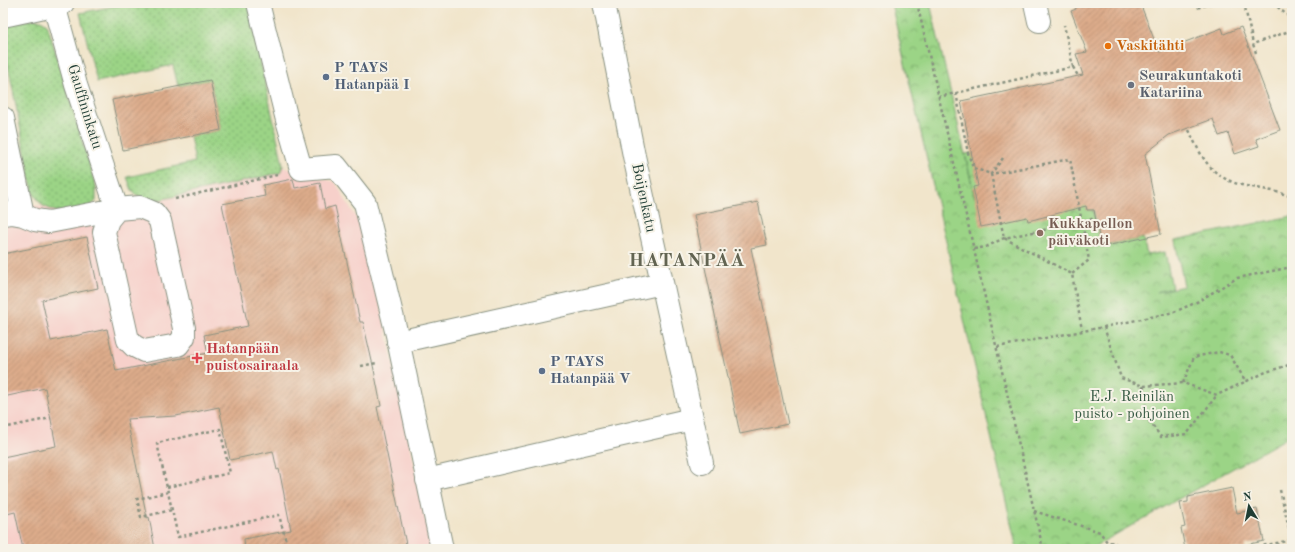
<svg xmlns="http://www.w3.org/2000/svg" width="1295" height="552" font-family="'Old Standard TT',serif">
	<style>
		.built { fill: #f7d0ca }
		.grass { fill: url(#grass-dots); stroke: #5d885d }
		.park { fill: url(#park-crowns); stroke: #5d885d }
		.building { fill: url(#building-hatch) }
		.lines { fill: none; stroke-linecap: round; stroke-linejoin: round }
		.minor-casing { stroke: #889180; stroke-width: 24 }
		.path { stroke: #889180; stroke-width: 2.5; stroke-dasharray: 3 3; stroke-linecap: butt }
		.minor { stroke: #fff; stroke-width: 22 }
		.food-dot { fill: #e8710a; stroke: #f7f3e8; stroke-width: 1.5 }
		.service-dot { fill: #5c6f8a; stroke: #f7f3e8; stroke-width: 1.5 }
		.worship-dot { fill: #6b7280; stroke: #f7f3e8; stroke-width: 1.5 }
		.education-dot { fill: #8d6e63; stroke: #f7f3e8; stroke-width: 1.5 }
		.health-dot { fill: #e0444e; stroke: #f7f3e8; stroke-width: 1.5 }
		.labels { text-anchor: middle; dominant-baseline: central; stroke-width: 4; stroke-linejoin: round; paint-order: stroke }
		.food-label { font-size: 15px; font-weight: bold; fill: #c56008; stroke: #f7f3e8; text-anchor: start }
		.service-label { font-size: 15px; font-weight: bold; fill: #4e5e75; stroke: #f7f3e8; text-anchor: start }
		.worship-label { font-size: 15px; font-weight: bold; fill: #5b616d; stroke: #f7f3e8; text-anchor: start }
		.street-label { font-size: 15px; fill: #1f3d34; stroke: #f7f3e8 }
		.education-label { font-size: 15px; font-weight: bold; fill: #785e54; stroke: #f7f3e8; text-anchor: start }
		.health-label { font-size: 15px; font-weight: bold; fill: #be3a42; stroke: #f7f3e8; text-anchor: start }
		.park-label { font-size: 15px; fill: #385b44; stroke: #f7f3e8 }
		.district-label { font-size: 19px; font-weight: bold; letter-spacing: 1px; fill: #626452; stroke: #f7f3e8 }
	</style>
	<defs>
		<pattern id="grass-dots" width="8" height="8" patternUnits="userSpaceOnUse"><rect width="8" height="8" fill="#9bd486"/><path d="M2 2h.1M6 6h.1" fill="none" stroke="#7ead6e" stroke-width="1.8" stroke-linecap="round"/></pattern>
		<pattern id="park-crowns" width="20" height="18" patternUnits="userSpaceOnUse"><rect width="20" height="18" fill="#9bd486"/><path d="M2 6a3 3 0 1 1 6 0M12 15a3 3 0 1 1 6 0" fill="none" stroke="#7ead6e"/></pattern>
		<pattern id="building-hatch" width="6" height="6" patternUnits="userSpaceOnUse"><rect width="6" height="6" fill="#ddac8b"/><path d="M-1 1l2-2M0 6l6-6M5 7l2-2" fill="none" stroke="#b38d72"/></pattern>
	</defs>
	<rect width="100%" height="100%" fill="#f7f3e8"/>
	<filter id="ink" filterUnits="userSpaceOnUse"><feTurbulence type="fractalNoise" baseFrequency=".025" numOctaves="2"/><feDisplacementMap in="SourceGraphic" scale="8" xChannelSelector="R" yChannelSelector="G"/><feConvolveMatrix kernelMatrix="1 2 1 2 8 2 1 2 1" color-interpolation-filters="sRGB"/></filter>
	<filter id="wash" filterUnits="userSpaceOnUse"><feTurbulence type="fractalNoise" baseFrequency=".012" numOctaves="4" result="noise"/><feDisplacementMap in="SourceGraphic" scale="16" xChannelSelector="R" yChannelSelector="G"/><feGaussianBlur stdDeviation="0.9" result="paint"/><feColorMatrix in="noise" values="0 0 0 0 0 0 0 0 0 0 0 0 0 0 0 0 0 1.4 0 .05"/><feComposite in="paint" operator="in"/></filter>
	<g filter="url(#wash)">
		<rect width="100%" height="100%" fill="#f1e5cb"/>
		<!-- built -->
		<path class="built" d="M278,166L335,182L366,234L432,549H3V206L101,205Z"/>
		<!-- grass -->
		<path class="grass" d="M129,3H248L283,165L280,173L145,203L132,190L127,177L195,162L190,136L221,130L210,80L178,86L173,65L97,82L80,13Z
			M34,19L41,20L47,24L96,187V201L87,210L57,212L43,206L33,193L3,39V25Z"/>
		<!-- park -->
		<path class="park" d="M891,3H930L975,198L965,154L972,153L1077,160L1087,210H1093L1101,247L1143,238L1147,255L1165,252L1172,288L1156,292L1184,286L1175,240L1292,216V435L1090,549H1017Z"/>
		<g id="blocks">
			<!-- building -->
			<path class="building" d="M1075,3H1140L1159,52L1222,28L1224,34L1241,27L1280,130L1256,139L1259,146L1235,154L1228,133L1219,136L1213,119L1169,135L1145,154L1161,234L1101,247L1094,210H1087L1086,206L1028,221L1027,217L981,227L973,187L978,186L961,101L1083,75L1076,54L1087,52L1071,11L1076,9Z
				M210,80L221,130L123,150L112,100Z
				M293,179L295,188L320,183L325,209L335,206L360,322H363L374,370L381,406L377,407L407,549H245L244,539L291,530L279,469L277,470L273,451L230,460L219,407L176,416L127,419L147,518L149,517L155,549H23L15,512L3,515V457L56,446L45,388L3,397V254L87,237L98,288L42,300L51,341L107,329L116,371L208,353L204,335L248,326L222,204L265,196L263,185Z
				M758,202L767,245L751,248L788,424L740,434L694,215Z
				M1232,488L1237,513L1257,509L1264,541L1245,545V549H1185L1181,528L1185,527L1180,503L1188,502V497Z"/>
		</g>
	</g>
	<g filter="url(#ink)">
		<use href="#blocks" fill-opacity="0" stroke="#889180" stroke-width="1"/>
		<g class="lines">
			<!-- minor casing -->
			<g class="minor-casing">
				<path id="minor" d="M258,3L287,120L301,169L336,166L365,203L397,335L442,549
					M604,3L634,156L702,463
					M1035,3L1039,21
					M54,5L76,85L117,209
					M3,16L63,3
					M3,118L23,215
					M3,214L12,213L23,215L35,220L49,222L117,209L140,207L154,213L160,221L184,328V337L178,345L144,351L134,346L128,340L104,232L108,220L117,209
					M398,342L662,283
					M427,480L692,419"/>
			</g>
			<!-- path -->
			<path class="path" d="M917,3L1043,549
				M1195,3L1197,8L1213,3
				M1244,3L1253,44
				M1273,3L1288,16L1292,18
				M1256,53L1253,44L1292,30
				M1073,67L1078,76
				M956,93L968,153L973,168L991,174L1004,238L1072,274L1082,330
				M938,97L1073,67L1064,25
				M1189,130C1202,159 1212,179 1246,186C1262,189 1277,191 1292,197
				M1003,158L991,174L1070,159L1089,260L1072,274
				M175,199L277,175
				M974,249L986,247L1004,238L1082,222L1095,218
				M1104,327L1121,378L1143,386L1183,383L1217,395L1266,372L1292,364
				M997,347L1104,327L1174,312L1195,303L1237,278L1292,267
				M361,366L377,363
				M1183,383L1194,357L1219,352L1230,355L1246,382
				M1143,386L1147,418L1161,437L1187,434L1217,395
				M3,428L51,418
				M167,487L230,473L220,429L157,443L178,537L279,515L288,549
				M1280,490L1292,541
				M168,492L137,499L141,517L172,510
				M1034,511L1100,532L1107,542L1116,543
				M1246,549L1292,540"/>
			<!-- minor -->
			<use href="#minor" class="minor"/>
		</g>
	</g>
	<!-- markers -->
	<circle class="food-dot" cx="1108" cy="46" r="4"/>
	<g class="service-dot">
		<circle cx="326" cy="77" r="4"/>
		<circle cx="542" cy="371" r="4"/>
	</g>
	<circle class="worship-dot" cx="1131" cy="85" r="4"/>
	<circle class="education-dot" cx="1040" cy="233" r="4"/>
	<path class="health-dot" d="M195 352h4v4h4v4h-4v4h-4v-4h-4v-4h4z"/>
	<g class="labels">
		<!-- food labels -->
		<g class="food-label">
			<text x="1116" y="46">Vaskitähti</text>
		</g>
		<!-- service labels -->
		<g class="service-label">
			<text x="334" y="68">P TAYS<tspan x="334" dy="17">Hatanpää I</tspan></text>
			<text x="550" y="362">P TAYS<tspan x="550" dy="17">Hatanpää V</tspan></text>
		</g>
		<!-- worship labels -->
		<g class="worship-label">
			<text x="1139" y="76">Seurakuntakoti<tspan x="1139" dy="17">Katariina</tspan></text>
		</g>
		<!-- street labels -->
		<g class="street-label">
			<text transform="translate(84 107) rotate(73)">Gauffininkatu</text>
			<text transform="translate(643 198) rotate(78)">Boijenkatu</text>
		</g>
		<!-- education labels -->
		<g class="education-label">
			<text x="1048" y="224">Kukkapellon<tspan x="1048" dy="17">päiväkoti</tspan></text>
		</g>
		<!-- health labels -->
		<g class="health-label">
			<text x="206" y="349">Hatanpään<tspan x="206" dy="17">puistosairaala</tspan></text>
		</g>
		<!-- park labels -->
		<g class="park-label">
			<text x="1132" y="397">E.J. Reinilän<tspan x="1132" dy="17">puisto - pohjoinen</tspan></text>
		</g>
		<!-- district labels -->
		<g class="district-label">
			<text x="687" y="261">HATANPÄÄ</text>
		</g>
	</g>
	<!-- margin -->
	<rect width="1295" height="552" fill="none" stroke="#f7f3e8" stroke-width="16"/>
	<!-- north arrow -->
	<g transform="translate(1249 506) rotate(350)" stroke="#f7f3e8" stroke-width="3" paint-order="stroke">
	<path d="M0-3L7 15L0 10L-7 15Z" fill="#1f3d34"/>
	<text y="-6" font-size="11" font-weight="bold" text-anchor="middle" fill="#1f3d34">N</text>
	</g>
</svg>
